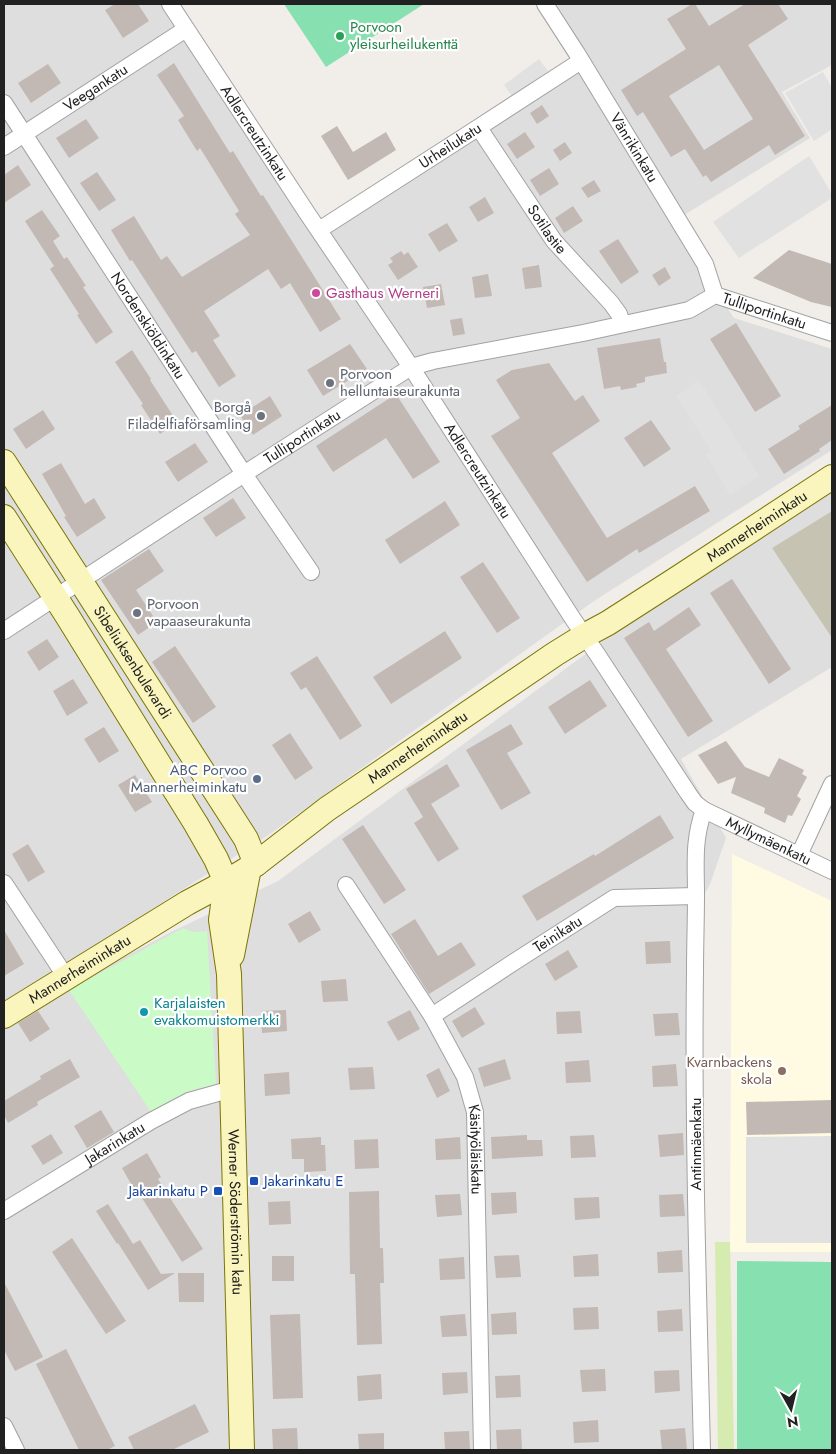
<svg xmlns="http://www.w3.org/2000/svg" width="836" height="1454" font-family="Jost,sans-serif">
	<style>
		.residential { fill: #dfdede }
		.education { fill: #fffbe3 }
		.construction { fill: #c6c3b3 }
		.grass { fill: #d5ebaf }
		.park { fill: #cafac6 }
		.pitch { fill: #87e0af }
		.parking { fill: #e1e1e1 }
		.building { fill: #c2b8b4; fill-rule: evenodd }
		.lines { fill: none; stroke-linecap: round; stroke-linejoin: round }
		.street-casing { stroke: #a2a2a2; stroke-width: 18 }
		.secondary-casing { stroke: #7b7605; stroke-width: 26 }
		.street { stroke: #fff; stroke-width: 16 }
		.secondary { stroke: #faf4bd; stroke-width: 24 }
		.leisure-dot { fill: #2e9e5b; stroke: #fff; stroke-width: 2 }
		.hotel-dot { fill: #d1479c; stroke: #fff; stroke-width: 2 }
		.worship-dot { fill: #6b7280; stroke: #fff; stroke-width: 2 }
		.service-dot { fill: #5c6f8a; stroke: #fff; stroke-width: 2 }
		.culture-dot { fill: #0f9aa8; stroke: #fff; stroke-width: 2 }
		.education-dot { fill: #8d6e63; stroke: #fff; stroke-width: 2 }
		.transit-dot { fill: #1a4fb4; stroke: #fff; stroke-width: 2 }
		.labels { text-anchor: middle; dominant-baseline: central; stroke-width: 4.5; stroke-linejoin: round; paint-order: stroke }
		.leisure-label { font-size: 15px; fill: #27864d; stroke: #fff; text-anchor: start }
		.street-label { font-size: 15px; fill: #212121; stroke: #fff }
		.hotel-label { font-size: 15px; fill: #b23c85; stroke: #fff; text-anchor: start }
		.worship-label { font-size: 15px; fill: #5b616d; stroke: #fff; text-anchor: start }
		.service-label { font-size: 15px; fill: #4e5e75; stroke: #fff; text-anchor: end }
		.culture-label { font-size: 15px; fill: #0d838f; stroke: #fff; text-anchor: start }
		.education-label { font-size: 15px; fill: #785e54; stroke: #fff; text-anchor: end }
		.transit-label { font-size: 15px; fill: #164399; stroke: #fff; text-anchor: start }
	</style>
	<rect width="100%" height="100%" fill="#f1ede8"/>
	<!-- residential -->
	<path class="residential" d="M4,4H179L326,230L576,68L535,4H832V65L782,92L810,138L671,223L734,318L832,349V450L594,601L270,834L4,1003Z
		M832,489V511L772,548L832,638V667L681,759L726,838L710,884L687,927L695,1450H4V1027L48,998L173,931L278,881L648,608Z"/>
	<!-- education -->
	<path class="education" d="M732,854L832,901V1252H730Z"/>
	<!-- construction -->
	<path class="construction" d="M832,511V638L772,548Z"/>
	<!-- grass -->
	<path class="grass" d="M715,1242H730L734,1450H718Z"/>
	<!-- park -->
	<path class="park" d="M183,928C191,932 197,933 207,931L216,1084L186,1092L151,1112L69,990Z"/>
	<!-- pitch -->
	<path class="pitch" d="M284,4H424L326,67Z
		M737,1261L832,1262V1450H737Z"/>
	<!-- parking -->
	<path class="parking" d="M539,59L548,71L512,96L504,85Z
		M823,72L832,88V129L814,141L785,93Z
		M809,156L832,194V198L739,258L713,222Z
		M699,380L759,476L730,495L706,455L712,452L676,396Z
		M832,1136V1243H746V1137Z"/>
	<!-- building -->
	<path class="building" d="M115,4H138L149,21L123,38L105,10Z
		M692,4H695L709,26L745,4H778L788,19L748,45L805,136L775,155L769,145L711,182L706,175L703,177L685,149L671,157L643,112L637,116L621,90L686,49L667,19ZM719,65L753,119L704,150L669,96Z
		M174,63L230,153L233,151L261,196L263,195L341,319L320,332L290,283L281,289L268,269L204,311L220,336L213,340L236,376L219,387L196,351L192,353L132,260L130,261L111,230L134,216L161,260L167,256L182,277L250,235L235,214L239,211L200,148L197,151L178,120L184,116L157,75Z
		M48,64L61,83L31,103L18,83Z
		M542,105L549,116L537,124L530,113Z
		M86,119L99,138L69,158L56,138Z
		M337,126L353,152L386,132L396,150L348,180L321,136Z
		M525,132L535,147L517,159L507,144Z
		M565,142L572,153L560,161L553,150Z
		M18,165L31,185L4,203V175Z
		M549,168L559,184L540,196L530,180Z
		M97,172L116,200L99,211L80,183Z
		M594,180L601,191L588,198L581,188Z
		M485,197L494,213L478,222L469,207Z
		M573,206L583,221L564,233L555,218Z
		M42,210L60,236L53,241L64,259L67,257L86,286L83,287L113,332L96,344L77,315L79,314L50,269L54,266L25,221Z
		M447,223L458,241L439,252L428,234Z
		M618,239L639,272L621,284L599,251Z
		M789,250L832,264V307L811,302L753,278Z
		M401,251L404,255L408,252L418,267L398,280L388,265L393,262L390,258Z
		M539,265L542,287L525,289L522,268Z
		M665,267L671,278L659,286L652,275Z
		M488,274L492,296L475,298L472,277Z
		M441,284L445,305L427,308L423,287Z
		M462,318L465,334L453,336L450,320Z
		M736,323L781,396L755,412L710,339Z
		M660,338L664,362H666L667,373L645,377V382L636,384L637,387L621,390L620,386L604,389L597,348Z
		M350,344L367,369L323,396L307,370Z
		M132,350L151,379L150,380L177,422L160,434L141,405L143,404L115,362Z
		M549,363L575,401L583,395L600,421L552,453L607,538L695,486L710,511L639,553L637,549L587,582L491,436L520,418L496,380L512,370Z
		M396,394L440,462L413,479L386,438L333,472L316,446Z
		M270,396L282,416L253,435L240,415Z
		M832,405V440L819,449L820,451L784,474L768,449L800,429L798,426Z
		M43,410L55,429L26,449L13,429Z
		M651,420L671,449L644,467L624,438Z
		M195,443L208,462L178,482L165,462Z
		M61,463L85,504L94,498L106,518L77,537L64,517L66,516L42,474Z
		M233,498L246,518L216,537L203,518Z
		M445,501L460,525L400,564L385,540Z
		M149,549L164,571L136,590L157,622L138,635L101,580Z
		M483,562L520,618L497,633L460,577Z
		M732,579L791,669L769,684L710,593Z
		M689,607L701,625L666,649L713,721L688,737L624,638L649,622L654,631Z
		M445,631L462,658L391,704L373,677Z
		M47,639L59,657L39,671L27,652Z
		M175,646L216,707L193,723L152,662Z
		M317,656L362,726L340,740L306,687L301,690L290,673Z
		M73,679L88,703L67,716L53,691Z
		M590,680L607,706L565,734L548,707Z
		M511,724L523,744L507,753L531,793L501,810L466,750Z
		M104,727L119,751L99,763L84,739Z
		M290,733L313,768L295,780L272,745Z
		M726,741L745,767L769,777L779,758L804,770L802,774L807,777L797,796L801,799L792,816L788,815L785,823L764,813L765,808L731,793L736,777L718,784L698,755Z
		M447,764L460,786L431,804L459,849L438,862L414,823L423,817L406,789Z
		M135,775L152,802L135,812L118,785Z
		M660,815L674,838L537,921L522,896L594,854L595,856Z
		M363,825L406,890L384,904L342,839Z
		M28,844L45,872L28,882L12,854Z
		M310,911L321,930L299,943L288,924Z
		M415,919L438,956L461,942L476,965L429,994L391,934Z
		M4,930L24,964L4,976Z
		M670,941L671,963L646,964L645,942Z
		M568,950L578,967L555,981L545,964Z
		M346,979L348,1001L323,1002L321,981Z
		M475,1007L485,1024L462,1038L452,1021Z
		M286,1010L287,1031L262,1033L261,1011Z
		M410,1010L420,1029L398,1041L387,1022Z
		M38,1011L50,1029L30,1042L18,1023Z
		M580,1011L582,1033L557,1034L556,1012Z
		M678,1013L680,1035L655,1036L653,1014Z
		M70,1059L80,1077L37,1102L38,1105L8,1123L4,1115V1101L41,1079L40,1076Z
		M505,1059L511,1079L484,1087L478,1068Z
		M589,1060L591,1082L566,1083L565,1062Z
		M676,1064L678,1086L653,1087L652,1066Z
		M373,1067L375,1089L350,1090L348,1068Z
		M439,1068L450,1091L437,1098L426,1075Z
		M289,1072L290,1094L265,1096L264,1074Z
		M832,1100V1133L747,1135L746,1102Z
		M101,1110L114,1132L87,1148L74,1126Z
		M683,1133L684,1155L660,1157L658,1135Z
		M51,1134L63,1153L43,1165L31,1146Z
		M527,1135V1140H542L543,1156L492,1159L491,1137Z
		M594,1135L596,1157L571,1158L570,1136Z
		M321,1137V1145H325L326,1171L304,1172V1159H292L291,1139Z
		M460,1137L461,1159L436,1160L435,1139Z
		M378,1139L379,1168L355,1169L354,1140Z
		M147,1153L161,1177L158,1179L203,1249L182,1262L137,1190L135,1191L122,1168Z
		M379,1191L380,1248H383L384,1283H380L382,1344L357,1345L355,1274H350L349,1192Z
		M516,1192L517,1213L492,1215L491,1193Z
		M460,1194L462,1215L437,1217L435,1195Z
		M683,1194L685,1216L660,1217L659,1195Z
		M599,1197L600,1218L575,1220L574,1198Z
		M290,1201L291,1224L269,1225L268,1202Z
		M108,1204L133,1244L140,1240L161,1274L175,1273L148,1290L118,1243L117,1244L96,1211Z
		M72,1238L126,1321L106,1334L52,1252Z
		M682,1250L683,1272L658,1273L657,1252Z
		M598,1254L599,1276L574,1277L573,1256Z
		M519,1255L521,1277L496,1278L494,1256Z
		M272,1256H294V1281H272Z
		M464,1257L465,1279L440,1280L439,1259Z
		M178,1273H204V1302H179Z
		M4,1282L43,1357L15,1371L4,1350Z
		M598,1307L599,1329L574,1330L573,1308Z
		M682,1309L683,1331L658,1332L657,1311Z
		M516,1312L517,1334L492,1335L491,1314Z
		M300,1314L303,1398L273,1399L270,1315Z
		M465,1314L467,1336L442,1337L440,1316Z
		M66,1349L115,1446L107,1450H79L36,1364Z
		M605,1369L606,1391L582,1392L580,1370Z
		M679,1370L680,1391L655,1393L654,1371Z
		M467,1372L468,1393L443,1395L442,1373Z
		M381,1374L382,1399L358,1401L357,1376Z
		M520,1375L521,1397L496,1398L495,1376Z
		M195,1404L209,1432L172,1450H134L128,1437Z
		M598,1420L599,1442L574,1443L573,1422Z
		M297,1428L298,1450H273L272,1429Z
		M685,1428L687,1450H662L660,1430Z
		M521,1429L522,1450H497L496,1430Z
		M469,1431L470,1450H445L444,1432Z
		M384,1433V1450H359L358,1434Z"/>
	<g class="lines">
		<!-- street casing -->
		<g class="street-casing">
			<g id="street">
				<path id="s1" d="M170,4L307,213L411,367L573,619L597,654L688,793L695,803L704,810L832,871"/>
				<path id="s2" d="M545,4L576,52L705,264L715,295"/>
				<path id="s3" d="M4,103L244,474L311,572"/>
				<path id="s4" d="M479,128L554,241L611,303L619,314L622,324"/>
				<path id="s5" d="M4,147L186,29"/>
				<path id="s6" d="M319,230L473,131L581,61"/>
				<path id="s7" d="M4,631L244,474L411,367L433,361L583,333L689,310L715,295L832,333"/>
				<path d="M799,855L832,784"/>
				<path d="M4,883L62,971"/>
				<path id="s8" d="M346,885L432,1016L465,1077L475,1112L482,1450"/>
				<path id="s9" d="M432,1016L514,962L614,898L696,896"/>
				<path id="s10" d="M4,1211L151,1121L189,1101L232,1089"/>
				<path d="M4,1426L16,1450"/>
				<path d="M702,1450C698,1290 693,1131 695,971C695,946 696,920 696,895C696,864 693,840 704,810"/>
			</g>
		</g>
		<!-- secondary casing -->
		<g class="secondary-casing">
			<g id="secondary">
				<path id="s11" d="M4,462L246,839L256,864"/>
				<path d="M4,517L68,617L196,824L216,859L226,882"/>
				<path id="s12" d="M226,882L221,920L229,974L242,1450"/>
				<path d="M232,955L249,868"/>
				<path id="s13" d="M4,1016L187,903L226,882L256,864L327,809L555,654L584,636L608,623L678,578L832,477"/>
			</g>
		</g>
		<!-- street -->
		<use href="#street" class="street"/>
		<!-- secondary -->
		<use href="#secondary" class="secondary"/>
	</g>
	<!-- markers -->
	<circle class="leisure-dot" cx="340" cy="36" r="5"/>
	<circle class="hotel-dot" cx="316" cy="293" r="5"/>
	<g class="worship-dot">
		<circle cx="330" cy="383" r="5"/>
		<circle cx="261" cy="416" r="5"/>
		<circle cx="137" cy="613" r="5"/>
	</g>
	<circle class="service-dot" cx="257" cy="779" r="5"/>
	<circle class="culture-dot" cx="144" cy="1012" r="5"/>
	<circle class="education-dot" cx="782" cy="1071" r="5"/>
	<g class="transit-dot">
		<rect x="249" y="1176" width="10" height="10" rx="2.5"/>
		<rect x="213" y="1186" width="10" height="10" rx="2.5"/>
	</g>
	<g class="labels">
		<!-- leisure labels -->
		<g class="leisure-label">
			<text x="350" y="27">Porvoon<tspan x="350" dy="17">yleisurheilukenttä</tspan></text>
		</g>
		<!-- street labels -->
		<g class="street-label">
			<text stroke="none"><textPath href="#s5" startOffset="109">Veegankatu</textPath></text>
			<text stroke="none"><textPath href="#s1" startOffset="154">Adlercreutzinkatu</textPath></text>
			<text stroke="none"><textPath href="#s6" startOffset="156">Urheilukatu</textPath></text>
			<text stroke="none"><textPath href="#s2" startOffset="169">Vänrikinkatu</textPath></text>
			<text stroke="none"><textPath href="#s4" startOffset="122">Sotilastie</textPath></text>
			<text stroke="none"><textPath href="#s7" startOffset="851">Tulliportinkatu</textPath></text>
			<text stroke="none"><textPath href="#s3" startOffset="265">Nordenskiöldinkatu</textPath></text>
			<text stroke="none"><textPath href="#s7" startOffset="356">Tulliportinkatu</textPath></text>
			<text stroke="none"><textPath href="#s1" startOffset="559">Adlercreutzinkatu</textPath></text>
			<text stroke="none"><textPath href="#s13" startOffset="899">Mannerheiminkatu</textPath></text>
			<text stroke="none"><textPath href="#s11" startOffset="238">Sibeliuksenbulevardi</textPath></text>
			<text stroke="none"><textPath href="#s13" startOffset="494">Mannerheiminkatu</textPath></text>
			<text stroke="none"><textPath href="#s1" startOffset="1039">Myllymäenkatu</textPath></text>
			<text stroke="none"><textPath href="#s9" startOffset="150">Teinikatu</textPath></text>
			<text stroke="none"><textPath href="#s13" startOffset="89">Mannerheiminkatu</textPath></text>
			<text stroke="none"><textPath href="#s10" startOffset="130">Jakarinkatu</textPath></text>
			<text transform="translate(696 1144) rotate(-90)">Antinmäenkatu</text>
			<text stroke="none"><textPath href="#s8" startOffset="300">Käsityöläiskatu</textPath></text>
			<text stroke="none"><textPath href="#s12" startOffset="331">Werner Söderströmin katu</textPath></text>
		</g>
		<!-- hotel labels -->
		<g class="hotel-label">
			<text x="326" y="293">Gasthaus Werneri</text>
		</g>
		<!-- worship labels -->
		<g class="worship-label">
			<text x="340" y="374">Porvoon<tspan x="340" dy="17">helluntaiseurakunta</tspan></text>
			<text x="251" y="407" text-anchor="end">Borgå<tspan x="251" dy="17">Filadelfiaförsamling</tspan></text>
			<text x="147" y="604">Porvoon<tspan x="147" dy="17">vapaaseurakunta</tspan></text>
		</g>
		<!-- service labels -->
		<g class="service-label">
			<text x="247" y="770">ABC Porvoo<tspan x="247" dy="17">Mannerheiminkatu</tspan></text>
		</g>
		<!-- culture labels -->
		<g class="culture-label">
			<text x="154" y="1003">Karjalaisten<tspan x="154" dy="17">evakkomuistomerkki</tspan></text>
		</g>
		<!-- education labels -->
		<g class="education-label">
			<text x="772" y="1062">Kvarnbackens<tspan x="772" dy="17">skola</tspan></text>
		</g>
		<!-- transit labels -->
		<g class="transit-label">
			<text x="264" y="1181">Jakarinkatu E</text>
			<text x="208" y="1191" text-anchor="end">Jakarinkatu P</text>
		</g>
	</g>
	<!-- border -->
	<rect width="836" height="1454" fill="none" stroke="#212121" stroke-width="10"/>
	<!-- north arrow -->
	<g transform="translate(791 1409) rotate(172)" stroke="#ffffff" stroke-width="4" paint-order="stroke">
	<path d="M0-4L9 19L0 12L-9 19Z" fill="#212121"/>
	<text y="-8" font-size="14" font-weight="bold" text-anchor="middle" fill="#212121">N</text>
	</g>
</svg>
